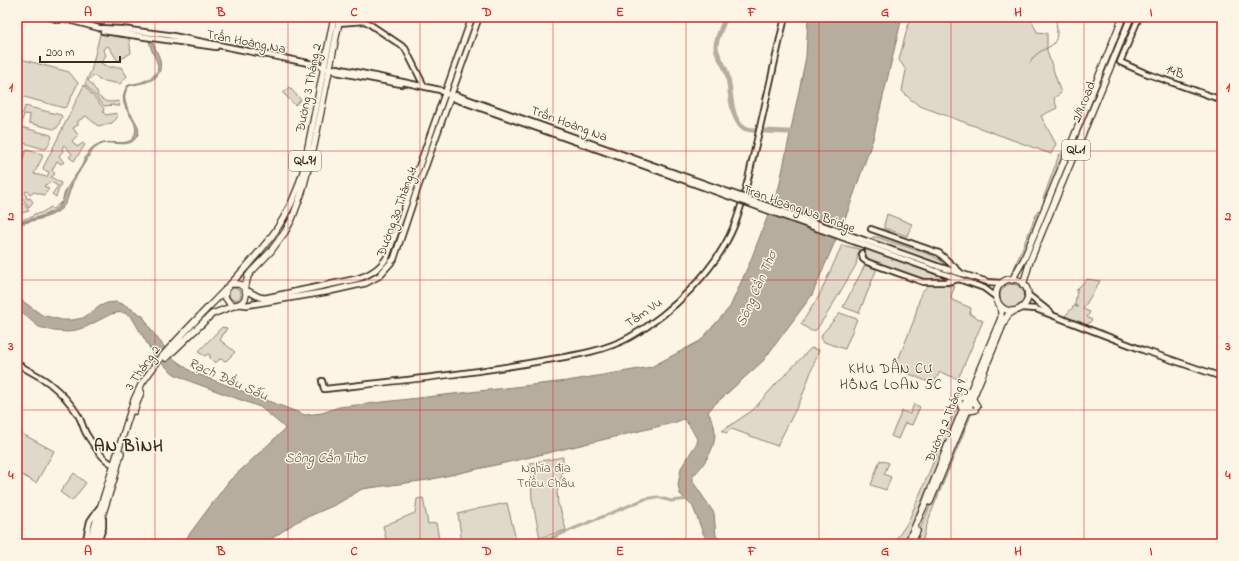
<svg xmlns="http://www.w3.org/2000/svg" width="1239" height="561" font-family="'Indie Flower',sans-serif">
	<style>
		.green { fill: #e0d8c8; stroke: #8e8173 }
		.water { fill: #b7ad9e; stroke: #85796b }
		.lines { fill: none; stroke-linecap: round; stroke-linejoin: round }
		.stream { stroke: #85796b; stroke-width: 1 }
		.canal { stroke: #b7ad9e; stroke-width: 3 }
		.river { stroke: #b7ad9e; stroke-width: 5 }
		.secondary-casing { stroke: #3b2a1e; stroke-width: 8 }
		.primary-casing { stroke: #3b2a1e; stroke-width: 8 }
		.highway-casing { stroke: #3b2a1e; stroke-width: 8 }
		.secondary { stroke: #fcf5e5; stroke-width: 4.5 }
		.primary { stroke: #fcf5e5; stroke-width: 5 }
		.highway { stroke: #fcf5e5; stroke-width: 5.5 }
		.secondary-bridge-casing { stroke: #3b2a1e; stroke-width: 8; stroke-linecap: butt }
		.secondary-bridge { stroke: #fcf5e5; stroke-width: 4.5 }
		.grid { fill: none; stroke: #d62828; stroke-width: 1; stroke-opacity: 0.55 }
		.labels { text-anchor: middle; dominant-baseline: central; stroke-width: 3; stroke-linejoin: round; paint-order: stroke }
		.shield { fill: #fcf5e5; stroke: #75675a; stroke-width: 1 }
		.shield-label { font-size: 12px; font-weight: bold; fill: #3b2a1e }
		.street-label { font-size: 13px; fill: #3b2a1e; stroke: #fcf5e5 }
		.park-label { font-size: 13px; fill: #645648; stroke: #fcf5e5 }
		.water-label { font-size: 14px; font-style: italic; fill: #605144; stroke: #fcf5e5 }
		.neighbourhood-label { font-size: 14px; letter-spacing: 1px; fill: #3b2a1e; stroke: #fcf5e5 }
		.district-label { font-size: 17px; font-weight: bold; letter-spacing: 1px; fill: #3b2a1e; stroke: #fcf5e5 }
		.neatline { fill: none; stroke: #d62828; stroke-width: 1.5 }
		.grid-label { font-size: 13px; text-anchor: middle; font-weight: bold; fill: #d62828 }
	</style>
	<rect width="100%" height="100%" fill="#fcf5e5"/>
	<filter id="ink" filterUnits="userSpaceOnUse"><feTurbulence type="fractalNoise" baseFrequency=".025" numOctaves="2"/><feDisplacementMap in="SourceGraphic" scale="8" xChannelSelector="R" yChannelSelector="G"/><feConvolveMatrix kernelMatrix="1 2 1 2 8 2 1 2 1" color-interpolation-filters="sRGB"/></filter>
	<g filter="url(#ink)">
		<!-- green -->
		<path class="green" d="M96,17H126L130,28L98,26Z
			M910,17H1030L1037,32L1047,33V51L1061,93L1054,98L1057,108L1041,116L1056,144L1051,154L920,106L910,99L902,91L906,70L899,60Z
			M100,34L129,38L131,53L118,61L108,46L103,49L106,55L101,63L108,67H121L127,76L120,84L99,80L94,75L88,80L98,93L97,95C105,102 107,103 118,101L120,106H114V105L104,106L85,84L91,71Z
			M17,58L69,72L78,83L67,106L64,108L17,95Z
			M84,85L104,109L103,112L106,115L117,113V118L112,123L98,126L86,116L78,121V125L73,128L78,135L72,141L77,147L83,143L85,145L74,161L69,157L72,154L64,145L62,149L63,151L59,156L64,162L61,164L57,161L52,170L55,174L51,177L61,183L56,197L52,194L58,186L51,182L45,185L44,186L49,189L44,195L34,192L30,195L28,191L25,192L27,199L30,198L33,202L29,207L21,196V180L17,179V169L21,167L25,152L27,150L42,154L43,156L34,174L47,177L49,172L44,170L43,168Z
			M289,87L301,100L295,105L283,93Z
			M17,103L20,104L19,112L23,113L25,106L61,115L62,117L57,128L54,129L29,123L30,115L24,114L22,121L17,120Z
			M17,126L51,135L52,137L47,148L44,149L17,141Z
			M1064,151L1065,152C1061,164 1052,190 1043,199L1059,155Z
			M61,202C58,214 28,220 17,223V206L18,207L24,203L29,211L18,214L20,220L32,217L34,214L41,213L51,207L53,209Z
			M1038,210L1041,211L1020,262L1013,271Z
			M887,214L912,224L907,236L884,228V225Z
			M873,237H877L931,255L940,260L947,267L871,239Z
			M842,245L859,249L856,265L829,311L816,330L811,331L801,324L819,296Z
			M866,249L949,279C944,279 938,281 933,280C924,280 875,264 869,259C866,256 865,254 865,251Z
			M865,265L876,269V271L859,313L843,307Z
			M1087,279L1100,281L1083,309L1090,312L1087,317L1092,320L1087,325L1065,316L1074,306L1078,307L1075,305L1077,289Z
			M1000 296a12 12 0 1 1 24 0a12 12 0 1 1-24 0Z
			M928,285L955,286L951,296L952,300L971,308L970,314L983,321L958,379L940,372L933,384L895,368L914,320L921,293Z
			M229 294a6 6 0 1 1 12 0a6 6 0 1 1-12 0Z
			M840,313L857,319L845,349L824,342L821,338L822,334Z
			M222,327L227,328L220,340L235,352L226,361L220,359L215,363L210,358V355L208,354L205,356L198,352Z
			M811,348L819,350L801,399L777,446L732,429L726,433L722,431L753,410L774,386Z
			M914,404L920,407L912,425L905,423L898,439L891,436L902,411L910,414Z
			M957,406L959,411L957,417L904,544H893L908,522Z
			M969,412L972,413L971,415L931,513L925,531L922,544H914Z
			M17,431L54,451L36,483L17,472Z
			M563,457L562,475L557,492L558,504L560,508L566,530L540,538L532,499L530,463Z
			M880,460L889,463L884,474L891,477L886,490L871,485Z
			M74,473L86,483L72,501L60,492Z
			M423,498L428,524L436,523L440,544H387L383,526L415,513L417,499Z
			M507,503L517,544H458L462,543L458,514L477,509Z"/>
		<!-- water -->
		<path class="water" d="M808,17H902L873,139L848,211L812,295L763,361L713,406L708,412C710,416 713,421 714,426C719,444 705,464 693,476V482L714,513L716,536L725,544H709L703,533L693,507L680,494L678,485L681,468L698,441L691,428L684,419L673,423L518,460L428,480L362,489L337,504L296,522L264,544H182L229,481L285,429L283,426L260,407L192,382L174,374L155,357L131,316L122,312L111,314L86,327L69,332L54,331L39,327L17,309V297L42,315L62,320H72L83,318L100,306L107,303L116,302L125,305L143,316L151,330L174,359L192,372L305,415L322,413L339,407L567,381L651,367L700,341L730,307L750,262L779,187L806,57Z
			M149,40H152C154,48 159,54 160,60C164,83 143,82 129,86C114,104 143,121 138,134C132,149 118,142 108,143C103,143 98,146 94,149C92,151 73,181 72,185C69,192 68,202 62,208C50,220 31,219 17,226V223C29,220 44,217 55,211C63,206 62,198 66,190C70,182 76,175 81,167C84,162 86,155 89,151C102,133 130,152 135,134C140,117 114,109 127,86C132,83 137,84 142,82C171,70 152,61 149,40Z"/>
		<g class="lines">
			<!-- stream -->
			<path class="stream" d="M1030,63C1041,40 1064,57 1055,17
				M1219,94L1222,85"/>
			<!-- canal -->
			<path class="canal" d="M537,544L645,499L657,497L671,501L689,499"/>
			<!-- river -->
			<path class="river" d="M725,17V19C722,27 717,37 716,45C715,54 724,63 726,71C732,85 728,118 744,128C751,132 781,131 790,132"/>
			<!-- secondary casing -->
			<g class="secondary-casing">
				<path id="secondary" d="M49,17L59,20
					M57,17L99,28L121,29L168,35L318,65C324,68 330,70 337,68L440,90C444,94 451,94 455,99L653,169
					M1139,17L1120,62L1145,73L1222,100
					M338,23L365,21L405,48L424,86
					M103,31L216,47
					M333,69L336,72L401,84
					M453,97L456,95L655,166
					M871,229L939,253L962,274
					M862,253L863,259L867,262L923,282H946L959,279
					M937,266L988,282L1002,283
					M936,271L984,288L996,297
					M1027,294L1051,313
					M1021,308L1036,309L1143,350L1222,377
					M17,363C27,371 39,375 49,383C59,391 71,403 78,415C82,421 83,429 87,435C92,443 104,462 113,464
					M322,381L324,389C397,381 469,374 541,361C571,356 603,352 630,337C671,314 716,270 734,226C743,204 748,180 753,157C764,111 774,64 785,17
					M85,544L90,521L99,508
					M97,544L103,528V519"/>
			</g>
			<!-- primary casing -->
			<g class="primary-casing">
				<path id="primary" d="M246,290L259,297L265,298L356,279C370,275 380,269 387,257L472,17
					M239,304L247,305L326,292L366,283L379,276L394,259L417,190L479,17"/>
			</g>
			<!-- highway casing -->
			<g class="highway-casing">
				<path id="highway" d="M996 295a16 16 0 1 1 32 0a16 16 0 1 1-32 0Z
					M1012,280L1024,259L1123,17
					M1023,285L1030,261L1131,17
					M226,288L225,297L230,304C244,309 253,291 239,284H231
					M245,288L248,276L251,272L271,251L285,232L292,219L302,192L314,146L340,17
					M166,358L212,314L236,305
					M972,398L977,406
					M134,411L141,392
					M963,411L958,399L969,395
					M967,411L975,410
					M930,502L1005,320L1008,315L1014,311
					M89,544L134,400L142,383L158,361C180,336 204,312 227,288C262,249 287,226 303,172L334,17
					M93,544L114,479L121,453
					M907,544L925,504L949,442L1001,318V312L1000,306
					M911,544L917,531"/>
			</g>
			<!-- secondary -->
			<use href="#secondary" class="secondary"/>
			<!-- primary -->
			<use href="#primary" class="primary"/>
			<!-- highway -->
			<use href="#highway" class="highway"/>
			<!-- secondary-bridge casing -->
			<g class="secondary-bridge-casing">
				<path id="secondary-bridge" d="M655,166L937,266
					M653,169L936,271"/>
			</g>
			<!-- secondary-bridge -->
			<use href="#secondary-bridge" class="secondary-bridge"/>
		</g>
	</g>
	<!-- grid -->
	<path class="grid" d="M155,17V544M288,17V544M420,17V544M553,17V544M686,17V544M819,17V544M951,17V544M1084,17V544M17,151H1222M17,280H1222M17,410H1222"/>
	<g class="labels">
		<!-- shield labels -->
		<g class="shield">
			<rect x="1062" y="140" width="28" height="20" rx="3"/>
			<rect x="289" y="151" width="32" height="20" rx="3"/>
		</g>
		<g class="shield-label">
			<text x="1076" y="150">QL.1</text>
			<text x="305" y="161">QL.91</text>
		</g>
		<!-- street labels -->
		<g class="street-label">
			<text transform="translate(246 42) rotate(11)">Trần Hoàng Na</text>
			<text transform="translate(1175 72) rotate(20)">14B</text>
			<text transform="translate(309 88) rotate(-79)">Đường 3 Tháng 2</text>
			<text transform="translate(1084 102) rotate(-68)">2/9 road</text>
			<text transform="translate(569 124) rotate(20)">Trần Hoàng Na</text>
			<text transform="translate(799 209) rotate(20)">Tran Hoang Na Bridge</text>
			<text transform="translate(397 212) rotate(-70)">Đường 30 Tháng 4</text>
			<text transform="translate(644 313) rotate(-35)">Tầm Vu</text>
			<text transform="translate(143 368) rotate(-55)">3 Tháng 2</text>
			<text transform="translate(946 421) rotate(-68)">Đường 2 Tháng 9</text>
		</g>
		<!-- park labels -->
		<g class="park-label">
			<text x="546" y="468">Nghĩa địa<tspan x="546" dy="15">Triều Châu</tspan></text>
		</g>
		<!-- water labels -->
		<g class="water-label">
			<text transform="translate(757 289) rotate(-66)">Sông Cần Thơ</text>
			<text transform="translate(228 380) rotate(24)">Rạch Đầu Sấu</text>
			<text x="325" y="458">Sông Cần Thơ</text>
		</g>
		<!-- neighbourhood labels -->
		<g class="neighbourhood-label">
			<text x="891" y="369">KHU DÂN CƯ<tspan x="891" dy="16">HỒNG LOAN 5C</tspan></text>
		</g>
		<!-- district labels -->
		<g class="district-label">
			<text x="129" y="446">AN BÌNH</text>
		</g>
	</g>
	<!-- margin -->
	<rect width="1239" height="561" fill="none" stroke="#fcf5e5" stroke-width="44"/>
	<!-- scale -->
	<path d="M40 56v6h80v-6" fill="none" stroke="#3b2a1e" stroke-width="2"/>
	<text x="46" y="56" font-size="12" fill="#3b2a1e" stroke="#fcf5e5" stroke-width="3" paint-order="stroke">200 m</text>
	<rect x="22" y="22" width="1195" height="517" class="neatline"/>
	<g class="grid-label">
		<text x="88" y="16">A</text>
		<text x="221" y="16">B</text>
		<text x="354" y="16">C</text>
		<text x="487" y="16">D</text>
		<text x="620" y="16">E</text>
		<text x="752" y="16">F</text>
		<text x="885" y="16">G</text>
		<text x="1018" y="16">H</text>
		<text x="1151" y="16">I</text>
		<text x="11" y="91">1</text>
		<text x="1228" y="91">1</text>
		<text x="11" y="220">2</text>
		<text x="1228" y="220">2</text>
		<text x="11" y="350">3</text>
		<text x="1228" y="350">3</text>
		<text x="11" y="479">4</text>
		<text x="1228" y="479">4</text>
		<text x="88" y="555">A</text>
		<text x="221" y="555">B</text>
		<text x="354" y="555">C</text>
		<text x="487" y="555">D</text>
		<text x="620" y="555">E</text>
		<text x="752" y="555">F</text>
		<text x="885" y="555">G</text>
		<text x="1018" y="555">H</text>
		<text x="1151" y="555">I</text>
	</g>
</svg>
